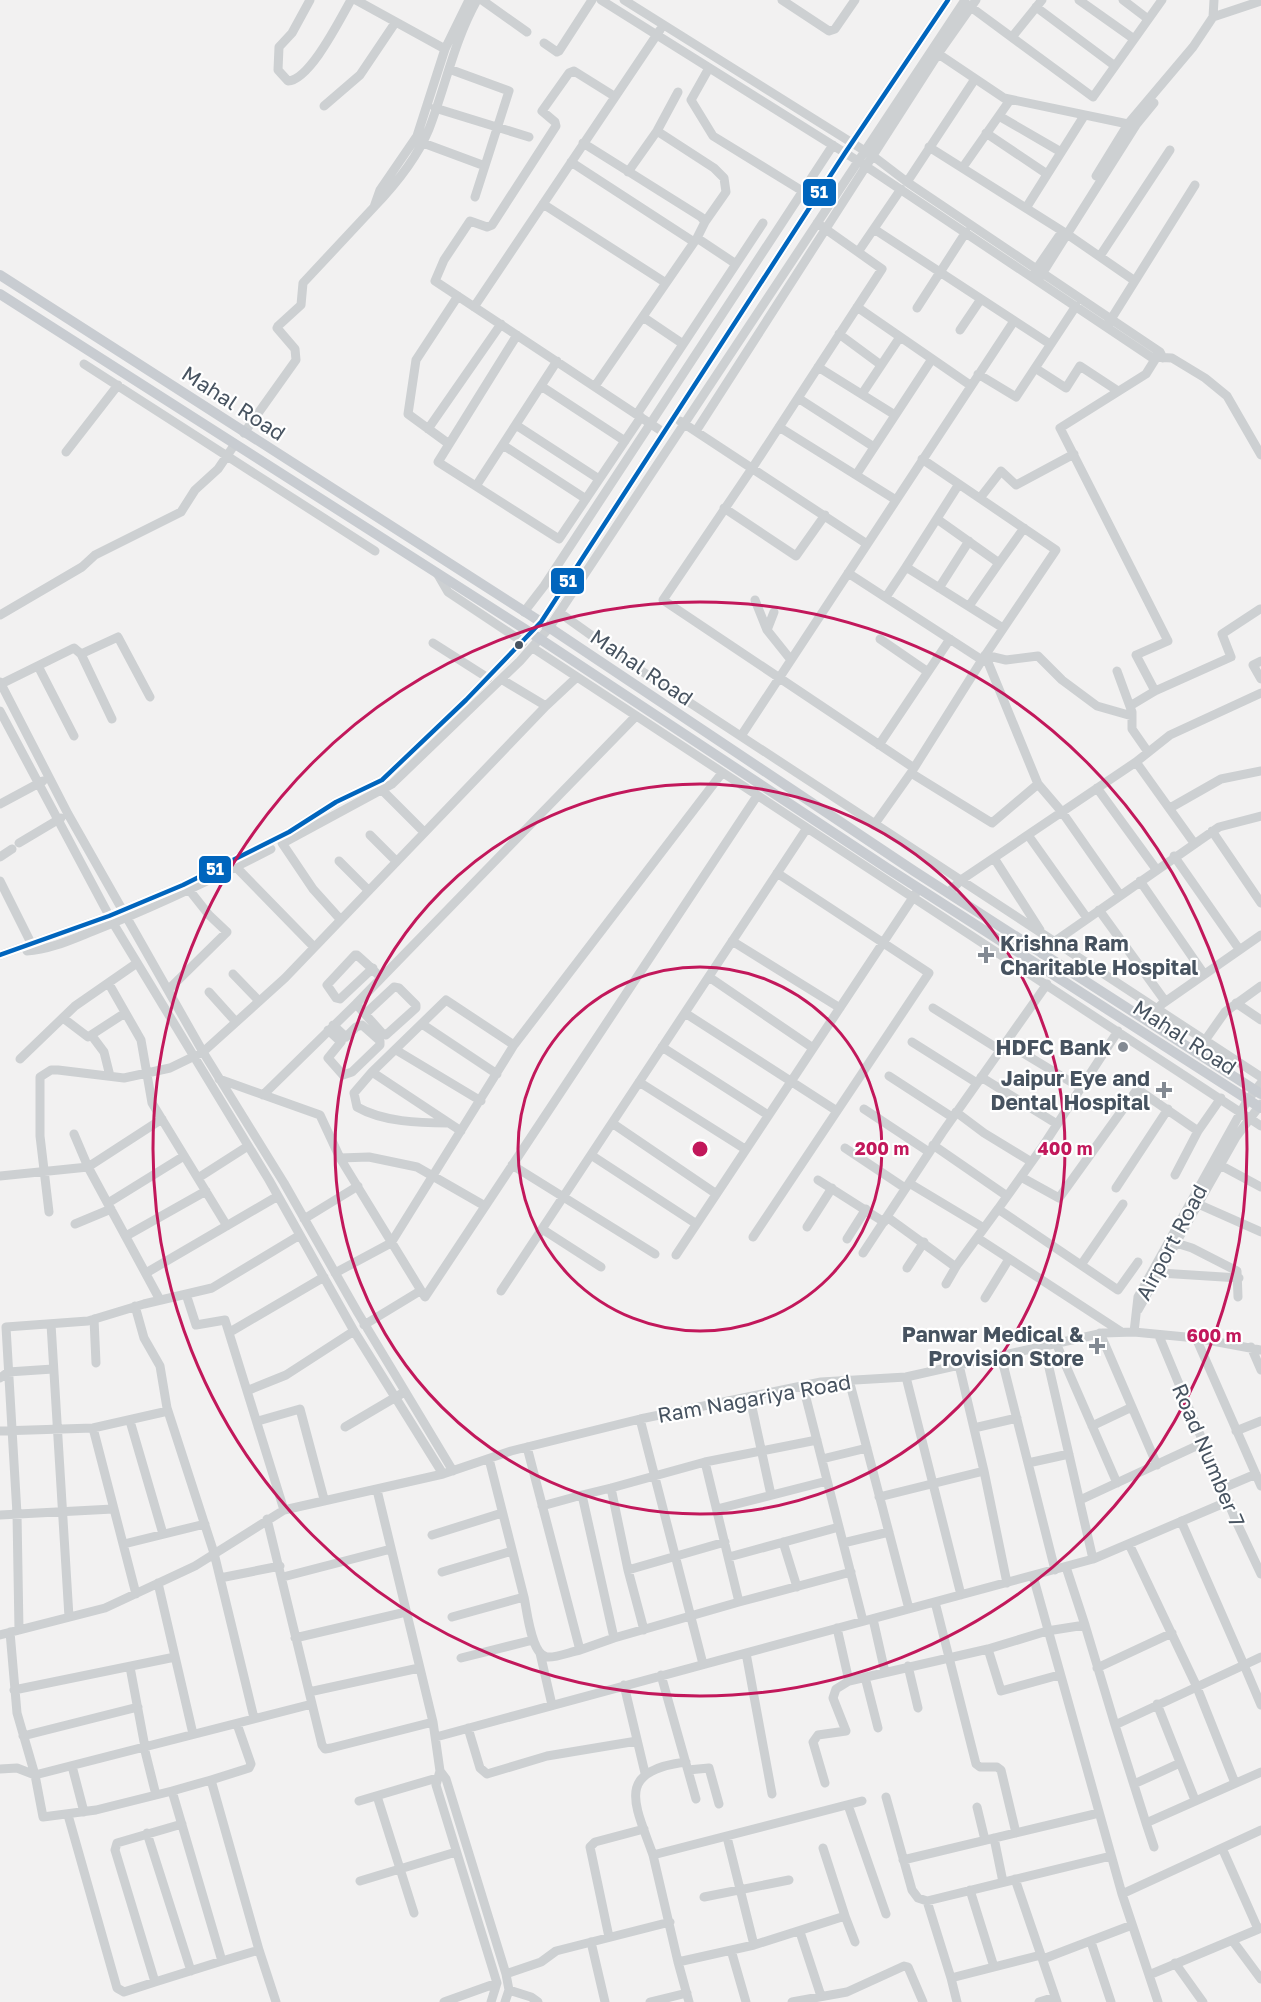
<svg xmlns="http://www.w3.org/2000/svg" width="1261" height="2002" font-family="'Golos Text',sans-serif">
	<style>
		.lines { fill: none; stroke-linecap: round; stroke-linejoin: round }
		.minor { stroke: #cdd0d2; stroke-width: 9 }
		.major { stroke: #c8ccd1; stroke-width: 10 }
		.bus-1-casing { stroke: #fff; stroke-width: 9 }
		.bus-1 { stroke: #0065bd; stroke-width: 4.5 }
		.ring { fill: none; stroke: #c2185b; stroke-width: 3 }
		.bus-dot { fill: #475360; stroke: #fff; stroke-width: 2 }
		.poi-dot { fill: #838a93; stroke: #fff; stroke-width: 2 }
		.labels { text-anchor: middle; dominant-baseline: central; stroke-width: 4.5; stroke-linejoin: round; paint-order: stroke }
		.street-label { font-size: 21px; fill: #475360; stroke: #fff }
		.poi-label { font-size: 21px; font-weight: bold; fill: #475360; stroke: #fff; text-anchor: end }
		.centre { fill: #c2185b; stroke: #fff; stroke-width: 3 }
		.ring-label { font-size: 18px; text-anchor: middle; font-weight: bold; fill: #c2185b; stroke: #fff; stroke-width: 4.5; stroke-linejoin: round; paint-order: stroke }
		.line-badge { stroke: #fff; stroke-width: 2 }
		.badge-label { font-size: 16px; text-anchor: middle; font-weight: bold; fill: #fff }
	</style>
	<rect width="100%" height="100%" fill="#f2f1f1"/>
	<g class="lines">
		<!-- minor -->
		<path class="minor" d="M310,0L292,33L279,47L278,70L288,81C310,80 340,19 351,0
			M356,0L445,49
			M469,0L445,49L417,136L380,190L374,207C396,184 417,158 429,129C446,85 454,41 477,0
			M482,0L527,32
			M601,0L858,161L1151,357L1172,358L1205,378L1227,396L1261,455
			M624,0L873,156L907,182L1160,352L1163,358
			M782,0L829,31L835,29L855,0
			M1079,0L1134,39
			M1123,0L1148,19
			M968,5L1093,97L1162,0
			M1036,7L1115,66
			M1213,17L1214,0
			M1012,37L1042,0
			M544,43L557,52L559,51L592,0
			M934,51L1004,98L1128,124L1193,47L1213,17L1261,1
			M709,68L691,100L713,136L804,192
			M449,69L509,91L475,197
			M614,96L574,71L569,73L542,111L555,122L556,126L492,225L487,227L470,221L444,260L435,281L663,432
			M324,106L360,75L395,23
			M435,108L529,137
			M999,116L1061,152
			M657,131L714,168L724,178L726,192L705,222
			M986,133L1047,174
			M423,143L485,166
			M583,143L701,217L705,222L697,238
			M929,147L1067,234L1135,281
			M571,162L694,242
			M963,167L1010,100
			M628,172L657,131L678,92
			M1096,176L1128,124
			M907,182L975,79
			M543,204L666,283
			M1026,208L1084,116
			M817,223L882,269L753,467L663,600L914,768L982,660
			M874,229L1050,344
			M858,252L901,189
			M1100,256L1170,150
			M736,264L763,223
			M1033,274L1059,236
			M1040,277L1136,125L1154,103
			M474,307L660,30
			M857,307L970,385
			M917,308L966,232
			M643,317L683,344
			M1108,324L1195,185
			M960,330L981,299
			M839,334L881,365
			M517,335L438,462L559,539L641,417
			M84,364L375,551
			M818,367L895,415
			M1035,368L1066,388L1080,366L1118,391
			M978,374L1016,397L1076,306
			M541,386L625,441
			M595,386L697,238L736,264L637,414
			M862,394L900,337
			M798,398L874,447
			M680,421L867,544
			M516,425L599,479
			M779,427L896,500
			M428,429L501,324
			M696,431L938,54L976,0
			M244,433L296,360L295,349L277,328L278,326L301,305L303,283L374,207
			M449,444L408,414L416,360L458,296
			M503,445L586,499
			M66,452L118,385
			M856,475L932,359
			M476,486L557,361
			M980,498L1001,471L1016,485L1074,454
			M724,508L796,556L825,515
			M937,519L999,563L1024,528
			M906,567L959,484
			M437,573L448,592L523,642
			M848,573L982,660L1056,550L922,459
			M939,588L969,541
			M886,597L906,567L1003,628
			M755,600L767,630L791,660
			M969,606L999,563
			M524,612L544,586L833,145
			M560,613L640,670L1261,1077
			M0,615L82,567L95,555L181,512L195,490L218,469L235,444
			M767,630L774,612
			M880,639L928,672
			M433,643L488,678
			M533,648L1261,1126
			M81,654L112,719
			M985,655L1006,660L1038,656L1062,680L1097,706L1132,716
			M1261,661L1253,665L1261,679
			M38,666L74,736
			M1117,671L1132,712V729L1148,752
			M0,682L68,814L203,1052L284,1183L358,1313L453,1471
			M1,684L74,648L81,654L118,637L150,697
			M1155,691L1136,655L1168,641L1060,428L1146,374L1156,358
			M546,706L577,677
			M1130,706L1155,691L1231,657L1222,634L1260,609
			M0,711L113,923L269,1180L354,1331L443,1474
			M741,736L1014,321
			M879,745L950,639
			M1136,762L1194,843
			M911,773L992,823L1038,784L985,655
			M1038,784L1062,812L1120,895
			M1097,788L1156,869
			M382,790L424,832
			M0,804L43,781
			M1170,808L1221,779L1261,771
			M874,825L913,770
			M1212,831L1261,903
			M370,835L396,861
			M1028,835L1087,918
			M19,843L61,818
			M282,843L313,889L340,919
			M283,843L392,784L520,661L549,628L965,0
			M1174,856L1239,949
			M0,857L12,849
			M994,858L1040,930
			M339,861L368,890
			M236,867L314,947
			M0,881L32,945
			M1140,881L1204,974
			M948,893L961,880L1136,762L1170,735L1261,693
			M1099,910L1165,1001
			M732,941L840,1008
			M27,951C49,950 73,939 93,931C154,907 213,879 271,849
			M1042,954L1054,942L1219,827L1261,816
			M0,955L109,916L183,885L289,832L336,802L382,780L466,700L541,622L845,153L948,0
			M373,968L340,999L336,998L327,985L355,955H357C366,963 374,970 381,978
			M233,974L259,1001
			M709,977L813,1048
			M109,984L141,1040L152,1103L227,1226
			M168,990L227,932L209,915L190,891
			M209,992L236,1022
			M1236,1003L1261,1020
			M356,1004L382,1033L386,1035L416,1008V1005L399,988L394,987L365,1014
			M933,1008L1000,1050
			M685,1013L837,1111
			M63,1018L88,1037L125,1013
			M1146,1020L1162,1004L1261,935
			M422,1024L497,1074
			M328,1030L341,1042L328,1058L343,1075L352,1072L380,1045V1041L362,1025L356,1027L346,1037L333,1025
			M1118,1031L1043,1146L998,1209L1118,1290L1138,1262
			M92,1036L104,1052L110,1076
			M1206,1039L1225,1012L1261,986
			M912,1042L977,1083
			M1005,1042L1081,1088
			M662,1047L768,1115
			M396,1050L481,1101
			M20,1059L75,1006L137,963
			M372,1072L461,1131
			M889,1076L952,1117
			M981,1077L1057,1124
			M219,1079L320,1115L340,1158L425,1297L757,796
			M639,1082L745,1149
			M263,1095L356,1004L636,716
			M864,1109L929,1152
			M956,1112L984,1133L1030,1161
			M448,1123C420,1123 383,1122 357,1107L354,1093L372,1072L446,1000L514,1045
			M612,1123L715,1193
			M74,1134L88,1167L162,1119
			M933,1145L1007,1196
			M845,1148L905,1188
			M591,1155L695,1223
			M340,1158L369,1157L417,1167L485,1206
			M512,1165L655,1254
			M1220,1165L1261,1187
			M1175,1175L1198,1131L1221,1098
			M0,1176L88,1167L160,1300
			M1021,1177L1059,1198L1136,1091H1140L1198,1131
			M198,1178L248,1146
			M818,1180L884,1222
			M909,1183L984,1228
			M1116,1188L1168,1109
			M108,1203L184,1156
			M1198,1204L1261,1232
			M49,1212L40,1136V1077L51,1070H58L124,1078L170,1068L203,1052L285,978L546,706L501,679
			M887,1217L953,1265H957L998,1209
			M304,1219L358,1186
			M75,1224L111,1209
			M807,1227L832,1188
			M542,1229L601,1267
			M126,1236L206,1191
			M753,1237L929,973L777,873
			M847,1239L866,1209
			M979,1239L1120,1331
			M1176,1243L1192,1248L1237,1271L1238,1297
			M863,1253L942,1133L1047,984
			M676,1255L916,893
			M1081,1265L1123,1204
			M907,1268L924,1242
			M146,1273L278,1196
			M335,1273L391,1243L514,1045L722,773
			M1160,1273L1239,1278
			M946,1284L957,1265
			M501,1291L807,828
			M186,1294L196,1325L225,1320L284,1510
			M985,1298L1009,1259
			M135,1306L144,1338L160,1366L167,1408L214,1553L254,1718
			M1138,1310L1236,1137L1261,1104
			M94,1319L96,1363
			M51,1324L69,1617
			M364,1325L420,1291
			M230,1332L324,1277
			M1134,1332L1196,1338L1261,1350
			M1100,1333L1157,1465
			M1159,1336L1236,1521L1261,1574
			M1196,1338L1261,1486
			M1056,1343L1117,1483
			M1044,1346L1093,1559
			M1251,1347L1261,1370
			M1001,1356L1055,1570
			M959,1365L984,1471L1007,1583
			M906,1377L961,1595
			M0,1378L8,1372L53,1369
			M849,1380L909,1609
			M803,1386L863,1621
			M249,1390L286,1375L354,1331
			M750,1398L771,1495
			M640,1419L703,1664
			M130,1421L163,1534
			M258,1421L300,1409L324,1499
			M1092,1426L1132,1407
			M345,1427L401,1394
			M93,1428L136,1594
			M974,1428L1017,1418
			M0,1431L93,1428L168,1411
			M1236,1431L1261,1421
			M817,1440L705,1462L739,1602L851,1572
			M527,1447L580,1650L614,1638
			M822,1459L867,1448
			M1028,1463L1069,1454
			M611,1488L705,1462
			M1223,1488L1256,1474
			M377,1490L433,1722L440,1771L446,1779L506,1974L509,1990L505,2002
			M879,1497L984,1471
			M1080,1500L1205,1442
			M542,1506L582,1495
			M717,1509L827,1481
			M0,1515L113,1509
			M267,1519L322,1745L325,1749L331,1748L433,1722
			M432,1535L502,1513
			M783,1542L797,1587
			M843,1543L889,1532
			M124,1544L205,1524
			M1129,1544L1196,1685L1235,1783
			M729,1557L839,1527
			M628,1570L725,1542
			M442,1572L512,1551
			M1033,1576L1122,1894
			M283,1577L391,1549
			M220,1578L280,1566
			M158,1583L193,1734
			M524,1597C527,1610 531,1655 547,1657C556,1658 570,1652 580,1650
			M935,1602L976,1764L980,1767H997L1001,1770L1016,1833
			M452,1617L524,1597L489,1459
			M873,1619L885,1672
			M1085,1625L1115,1725L1244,1665L1181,1521
			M837,1628L849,1681L988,1649L1047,1631L1085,1625L1066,1567
			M19,1630L17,1514L6,1327L88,1321L144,1304L212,1288L300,1235
			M644,1630L628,1570L611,1488L582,1495L614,1638L739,1602
			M10,1632L17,1713L35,1775L43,1817L96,1810L172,1791
			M0,1635L105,1608L195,1566L284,1510L443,1474L511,1451L640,1419L821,1382L906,1377L1103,1333L1134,1332L1138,1297L1247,1101L1261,1083
			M295,1638L406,1612
			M988,1649L1001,1691L1059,1675
			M540,1653L552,1705
			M746,1653L772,1794
			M1261,1657L1244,1665L1261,1705
			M461,1658L533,1640
			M908,1666L918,1708
			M130,1667L145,1747
			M1097,1668L1172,1633
			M661,1675L696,1799
			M865,1677L878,1728
			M624,1685L645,1773
			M14,1690L175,1657
			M309,1692L419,1668
			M1157,1704L1195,1800
			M1115,1725L1146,1823L1261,1772
			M468,1728L480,1768L487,1774L547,1756L637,1741
			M23,1736L138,1707
			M436,1737L1093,1559L1229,1501
			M144,1747L156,1795
			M686,1762C614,1771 635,1804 653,1855L862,1801
			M72,1766L84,1812
			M0,1769L17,1768L35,1775L312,1704
			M688,1770L709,1768L719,1804
			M440,1771L436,1785L497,1983L491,2002
			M211,1780L172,1791L222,1961L259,1950L211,1780L249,1768L251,1764L237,1724
			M825,1783L813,1742L818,1735L846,1731L833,1698L836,1689L849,1681
			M1134,1784L1180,1763
			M377,1796L414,1913
			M886,1797L912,1890L918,1898L927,1901L1111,1856
			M359,1801L437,1778
			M848,1805L886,1914
			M977,1807L985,1840
			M68,1815L117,1988L124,1992L155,1982
			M1146,1823L1154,1847
			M182,1824L117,1843L115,1850L155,1982L222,1961
			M147,1833L191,1971
			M994,1838L1003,1882
			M1222,1848L1258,1929
			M653,1855L678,1962L754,1945L727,1837
			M903,1860L1099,1813
			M1015,1879L1057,2002
			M360,1881L456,1852
			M970,1890L994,1967
			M704,1897L789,1880
			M927,1901L951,1978L1041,1955
			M845,1916L855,1942
			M800,1932L821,1996
			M609,1937L590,1847L595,1842L644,1829
			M1232,1940L1261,1979
			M591,1942L605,2002
			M1091,1942L1111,2002
			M754,1945L845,1916L823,1848
			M259,1950L276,2002
			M731,1950L746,2002
			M1043,1959L1132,1925
			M678,1962L689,2002
			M1175,1963L1203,2002
			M506,1974L541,1962L556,1951L670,1922
			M1149,1975L1261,1928
			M951,1978L957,2002
			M509,1990L531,1997L538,2002
			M444,2002L497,1983
			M650,2002L687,1993
			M792,2002L847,1992L904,1966L908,1967L923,2002
			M1039,2002L1055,1997
			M1158,2002L1122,1894L1261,1830"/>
		<!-- major -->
		<path class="major" d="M0,275L541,622L914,871L1261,1094
			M0,294L531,633L887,868L1261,1108"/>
		<!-- bus-1 casing -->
		<g class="bus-1-casing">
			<path id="bus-1" d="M0,955L109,916L183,885L289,832L336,802L382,780L466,700L541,622L845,153L948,0"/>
		</g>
		<!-- bus-1 -->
		<use href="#bus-1" class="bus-1"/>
	</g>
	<!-- distance rings -->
	<g class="ring">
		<circle cx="700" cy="1149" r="182"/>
		<circle cx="700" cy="1149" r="365"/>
		<circle cx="700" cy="1149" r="547"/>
	</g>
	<!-- markers -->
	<circle class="bus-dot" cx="519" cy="645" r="5"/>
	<g class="poi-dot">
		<path d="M983 946h6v6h6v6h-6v6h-6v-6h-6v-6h6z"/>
		<circle cx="1123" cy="1047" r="6"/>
		<path d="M1161 1081h6v6h6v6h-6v6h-6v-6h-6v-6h6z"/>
		<path d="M1094 1337h6v6h6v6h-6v6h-6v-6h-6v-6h6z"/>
	</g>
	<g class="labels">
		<!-- street labels -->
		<g class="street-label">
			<text transform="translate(234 403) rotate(33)">Mahal Road</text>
			<text transform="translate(642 667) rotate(34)">Mahal Road</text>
			<text transform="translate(1185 1037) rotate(33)">Mahal Road</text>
			<text transform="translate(1171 1242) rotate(-62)">Airport Road</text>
			<text transform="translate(754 1398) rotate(-10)">Ram Nagariya Road</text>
			<text transform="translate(1209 1455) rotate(67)">Road Number 7</text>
		</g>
		<!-- poi labels -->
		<g class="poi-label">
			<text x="1000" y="943" text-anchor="start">Krishna Ram<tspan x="1000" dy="24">Charitable Hospital</tspan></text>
			<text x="1111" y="1047">HDFC Bank</text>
			<text x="1150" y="1078">Jaipur Eye and<tspan x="1150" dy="24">Dental Hospital</tspan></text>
			<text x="1084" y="1334">Panwar Medical &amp;<tspan x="1084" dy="24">Provision Store</tspan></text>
		</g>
	</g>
	<circle cx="700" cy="1149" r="9" class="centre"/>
	<g class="ring-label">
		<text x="882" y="1155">200 m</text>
		<text x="1065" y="1155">400 m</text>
		<text x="1214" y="1342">600 m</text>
	</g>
	<g class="line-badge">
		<rect x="802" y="178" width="35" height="29" rx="6" fill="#0065bd"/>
		<rect x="550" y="567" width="35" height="28" rx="6" fill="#0065bd"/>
		<rect x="198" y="855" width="34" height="29" rx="6" fill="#0065bd"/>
	</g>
	<g class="badge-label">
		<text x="819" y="198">51</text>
		<text x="568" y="587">51</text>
		<text x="215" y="875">51</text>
	</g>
</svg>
